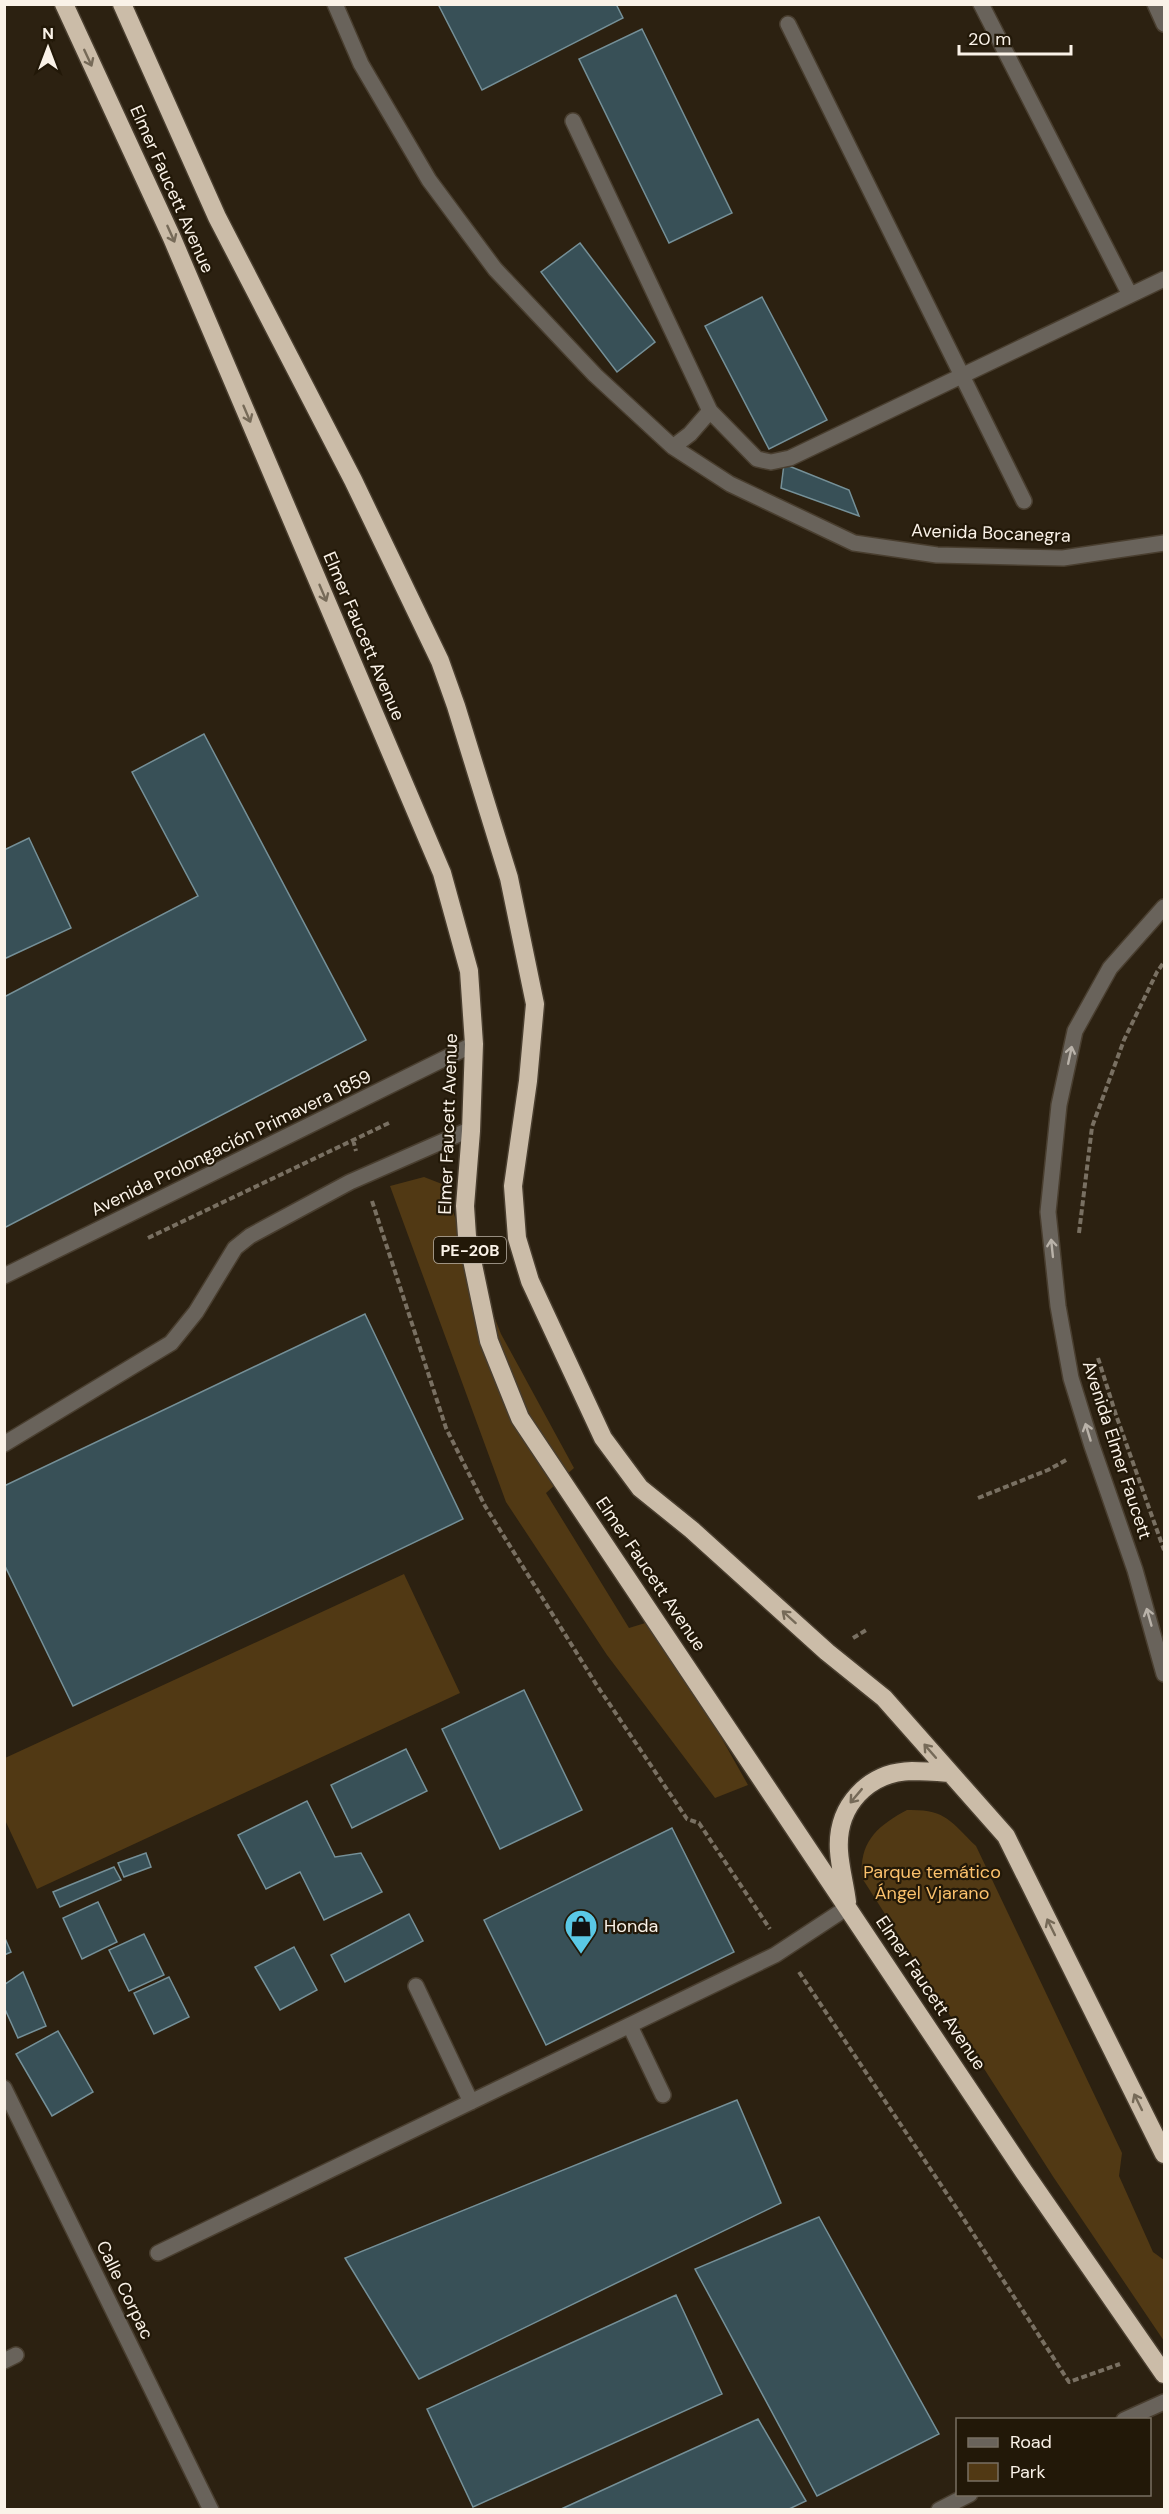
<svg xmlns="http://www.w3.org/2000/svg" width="1169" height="2514" font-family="'DM Sans',sans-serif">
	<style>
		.green { fill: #513914 }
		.building { fill: #385057; stroke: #759098; stroke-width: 1.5 }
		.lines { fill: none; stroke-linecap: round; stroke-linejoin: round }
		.minor-casing { stroke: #493e2f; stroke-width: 18 }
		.highway-casing { stroke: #493e2f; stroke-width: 21 }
		.path { stroke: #797062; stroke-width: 4; stroke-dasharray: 6 3; stroke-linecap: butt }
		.minor { stroke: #69635b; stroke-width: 15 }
		.highway { stroke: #cbbca8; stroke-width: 18 }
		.oneway { stroke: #766a58 }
		.oneway2 { stroke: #b9b2a9 }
		.labels { text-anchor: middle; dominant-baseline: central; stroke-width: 4.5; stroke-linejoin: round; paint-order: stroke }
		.shield { fill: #221808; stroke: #b9b1a5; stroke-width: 1.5 }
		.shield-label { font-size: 16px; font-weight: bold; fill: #faf2e8 }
		.street-label { font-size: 18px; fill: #faf2e8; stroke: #221808 }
		.park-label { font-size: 18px; fill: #fbc16c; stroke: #221808 }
		.poi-label { font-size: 18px; fill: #faf2e8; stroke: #221808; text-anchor: start }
	</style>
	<rect width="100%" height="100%" fill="#2c2111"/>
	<!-- green -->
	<path class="green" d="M424,1177L442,1184L501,1334L574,1468L546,1493L629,1628L655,1620L748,1785L715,1798L607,1655L506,1502L390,1186Z
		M404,1574L460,1693L37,1889L5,1820V1758Z
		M907,1810C946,1809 950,1821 976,1846L1122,2153L1119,2176L1153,2252L1164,2260V2341L1054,2178L862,1878C859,1842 877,1826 907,1810Z"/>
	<!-- building -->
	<path class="building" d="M438,4H616L623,18L482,90Z
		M642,29L732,213L669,243L579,59Z
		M580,243L655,342L617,372L541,272Z
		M762,297L827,420L769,449L705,326Z
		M784,464L849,490L859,516L781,488Z
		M204,734L366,1040L4,1228V997L198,896L132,772Z
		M29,838L71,928L4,959V850Z
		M365,1314L463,1519L73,1706L4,1564V1486Z
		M524,1690L582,1810L500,1849L442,1729Z
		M406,1749L427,1791L352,1828L331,1785Z
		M307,1801L335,1857L361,1853L382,1892L324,1920L300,1872L266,1889L238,1835Z
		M672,1828L734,1952L546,2045L484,1920Z
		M146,1853L151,1867L124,1877L118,1863Z
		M114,1867L121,1880L60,1907L53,1892Z
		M98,1902L117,1942L82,1959L63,1918Z
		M409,1914L423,1941L345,1982L331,1955Z
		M144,1934L164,1975L129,1991L109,1950Z
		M4,1936L11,1952L4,1955Z
		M294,1947L317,1990L280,2010L255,1967Z
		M23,1972L46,2026L18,2038L4,2007V1985Z
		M169,1977L189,2017L154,2034L134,1993Z
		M58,2031L93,2092L52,2116L16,2054Z
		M737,2100L781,2203L419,2379L345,2258Z
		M819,2217L939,2434L817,2496L695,2269Z
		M676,2295L722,2394L473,2507L427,2409Z
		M758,2419L806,2501L787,2510H559Z"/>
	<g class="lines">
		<!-- minor casing -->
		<g class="minor-casing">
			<path id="minor" d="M335,4L361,64L429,180L495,269L595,375L673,447L730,484L854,543L937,555L1063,558L1164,543
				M981,4L1130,295
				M1155,4L1164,24
				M788,24L1024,501
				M573,121L710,411L690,434L673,447
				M710,411L757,459L771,462L790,458L1164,279
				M1164,907L1110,968L1075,1031L1059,1105L1048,1212L1058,1306L1071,1378L1092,1446L1135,1570L1164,1674
				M4,1276L474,1044
				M4,1444L171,1343L196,1312L235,1248L250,1236L350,1182L464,1132L471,1131
				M416,1986L471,2102
				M630,2026L663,2095
				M4,2088L211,2510
				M158,2253L775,1955L848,1907
				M4,2361L16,2355
				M1124,2420L1164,2402
				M939,2510L970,2494"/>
		</g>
		<!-- highway casing -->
		<g class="highway-casing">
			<path id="highway" d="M64,4L172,238L442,873L469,971L474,1044L471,1131L465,1206L467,1236L489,1341L520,1418L1024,2172L1164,2374
				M122,4L217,217L353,480L440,661L456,706L509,878L535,1004L528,1081L513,1186L517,1238L530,1281L603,1438L640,1488L692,1530L827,1652L884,1698L1006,1836L1164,2154
				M847,1902C845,1885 840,1868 839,1851C836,1806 868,1772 912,1771C924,1771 937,1772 949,1773"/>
		</g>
		<!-- path -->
		<path class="path" d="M353,1140L356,1151
			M372,1201L446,1428L485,1506L596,1684L687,1819L699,1823L770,1929
			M1079,1233L1092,1127L1124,1040L1157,972L1164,962
			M148,1238L391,1122
			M1098,1358L1116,1415L1164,1550
			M978,1498L1048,1470L1068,1459
			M853,1638L868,1629
			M799,1972L963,2218L1069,2382L1120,2364"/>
		<!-- minor -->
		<use href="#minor" class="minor"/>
		<!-- highway -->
		<use href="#highway" class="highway"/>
	</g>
	<!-- one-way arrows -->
	<defs><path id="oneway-shaft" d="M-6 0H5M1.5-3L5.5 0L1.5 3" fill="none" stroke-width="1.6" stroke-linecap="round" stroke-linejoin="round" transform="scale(1.5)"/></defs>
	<g class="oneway">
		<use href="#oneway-shaft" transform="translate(88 58) rotate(65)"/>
		<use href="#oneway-shaft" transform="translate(171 234) rotate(66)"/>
		<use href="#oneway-shaft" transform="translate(247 414) rotate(67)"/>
		<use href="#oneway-shaft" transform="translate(323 593) rotate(67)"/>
		<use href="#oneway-shaft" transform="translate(789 1617) rotate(-138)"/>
		<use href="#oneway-shaft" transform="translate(930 1751) rotate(-131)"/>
		<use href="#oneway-shaft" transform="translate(856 1796) rotate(130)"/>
		<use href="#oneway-shaft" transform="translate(1051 1927) rotate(-116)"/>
		<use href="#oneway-shaft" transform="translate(1138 2102) rotate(-116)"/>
	</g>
	<g class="oneway2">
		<use href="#oneway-shaft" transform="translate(1070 1055) rotate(-78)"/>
		<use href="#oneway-shaft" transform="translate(1052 1248) rotate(-96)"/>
		<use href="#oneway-shaft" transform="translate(1088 1432) rotate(-107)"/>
		<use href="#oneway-shaft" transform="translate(1149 1617) rotate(-106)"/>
	</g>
	<!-- icons -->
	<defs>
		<g id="shop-pin" transform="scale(1.725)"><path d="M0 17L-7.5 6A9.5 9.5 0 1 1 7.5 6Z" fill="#5ac8e5" stroke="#221808"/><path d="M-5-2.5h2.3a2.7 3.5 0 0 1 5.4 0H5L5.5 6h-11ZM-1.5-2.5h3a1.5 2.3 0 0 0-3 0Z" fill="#111"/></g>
	</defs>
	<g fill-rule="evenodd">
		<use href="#shop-pin" x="581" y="1926"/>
	</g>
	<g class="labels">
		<!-- shield labels -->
		<rect class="shield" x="434" y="1237" width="72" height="26" rx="4.5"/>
		<g class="shield-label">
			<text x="470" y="1250">PE-20B</text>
		</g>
		<!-- street labels -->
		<g class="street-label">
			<text transform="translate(172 189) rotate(66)">Elmer Faucett Avenue</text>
			<text transform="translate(991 533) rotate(2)">Avenida Bocanegra</text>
			<text transform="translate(364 636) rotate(67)">Elmer Faucett Avenue</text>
			<text transform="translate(448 1124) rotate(-88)">Elmer Faucett Avenue</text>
			<text transform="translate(231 1143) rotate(-26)">Avenida Prolongación Primavera 1859</text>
			<text transform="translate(1117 1450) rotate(72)">Avenida Elmer Faucett</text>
			<text transform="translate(651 1574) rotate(56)">Elmer Faucett Avenue</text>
			<text transform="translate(931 1993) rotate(56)">Elmer Faucett Avenue</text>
			<text transform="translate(125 2290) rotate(64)">Calle Corpac</text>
		</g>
		<!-- park labels -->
		<g class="park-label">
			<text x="932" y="1872">Parque temático<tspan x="932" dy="21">Ángel Vjarano</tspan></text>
		</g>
		<!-- poi labels -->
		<g class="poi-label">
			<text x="604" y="1926">Honda</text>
		</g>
	</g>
	<!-- border -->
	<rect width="1169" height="2514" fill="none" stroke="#faf2e8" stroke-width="12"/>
	<!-- legend -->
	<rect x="956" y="2418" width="195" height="78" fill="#221808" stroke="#786f62" stroke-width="1.5"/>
	<rect x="968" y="2438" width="30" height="9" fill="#69635b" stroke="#786f62" stroke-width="1.5"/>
	<text x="1010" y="2448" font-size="18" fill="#faf2e8">Road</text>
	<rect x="968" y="2463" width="30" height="18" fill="#513914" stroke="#786f62" stroke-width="1.5"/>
	<text x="1010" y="2478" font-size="18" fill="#faf2e8">Park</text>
	<!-- north arrow -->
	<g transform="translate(48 48)" stroke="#221808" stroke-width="4.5" paint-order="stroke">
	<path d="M0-4.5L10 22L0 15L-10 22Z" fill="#faf2e8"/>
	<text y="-9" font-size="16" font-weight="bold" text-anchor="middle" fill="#faf2e8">N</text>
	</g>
	<!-- scale -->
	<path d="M959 45v9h112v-9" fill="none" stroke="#faf2e8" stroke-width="3"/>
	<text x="968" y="45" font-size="18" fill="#faf2e8" stroke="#221808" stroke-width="4.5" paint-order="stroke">20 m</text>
</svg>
